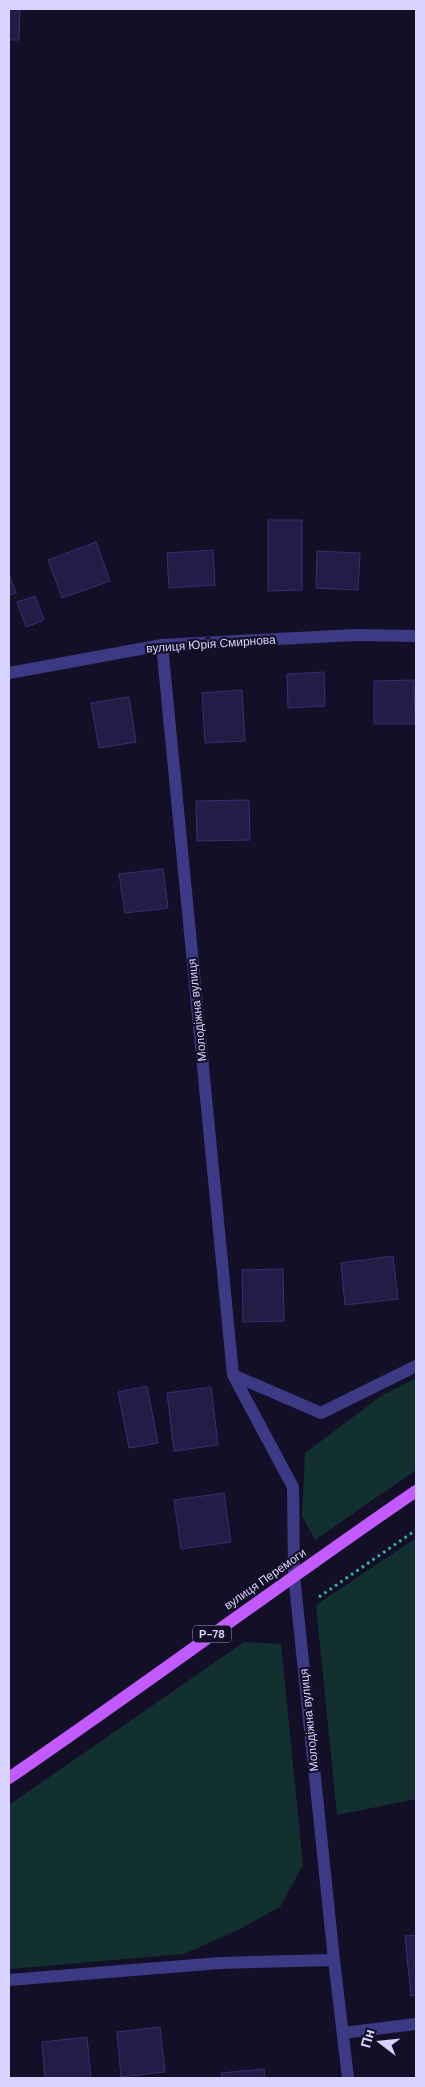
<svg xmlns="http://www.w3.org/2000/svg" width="425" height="2087" font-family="'DM Sans',sans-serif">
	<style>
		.green { fill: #12302f }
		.building { fill: #241b47; stroke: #3b2d73 }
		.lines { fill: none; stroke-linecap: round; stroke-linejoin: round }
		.path { stroke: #2fb8b0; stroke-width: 3; stroke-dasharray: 2.5 4; stroke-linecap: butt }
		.minor { stroke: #3d3a85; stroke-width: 12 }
		.major { stroke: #c25bff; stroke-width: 12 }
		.labels { text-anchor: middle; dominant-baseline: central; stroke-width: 4.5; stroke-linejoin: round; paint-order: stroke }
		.shield { fill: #130f26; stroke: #9e99be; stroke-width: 1 }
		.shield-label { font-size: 11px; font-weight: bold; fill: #d9d4ff }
		.street-label { font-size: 12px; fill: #d9d4ff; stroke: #130f26 }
	</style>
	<rect width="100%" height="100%" fill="#130f26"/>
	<!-- green -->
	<path class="green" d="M416,1378V1470L315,1540L302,1516L305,1453L381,1396Z
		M416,1538V1799L337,1815L316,1605Z
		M244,1642L281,1644L303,1865L280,1907L240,1929L184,1954L9,1969V1805Z"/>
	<!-- building -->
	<path class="building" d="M9,9H20L19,40H9Z
		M268,520H302V590L268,591Z
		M96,542L110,581L62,598L48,560Z
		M213,550L215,585L169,588L167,553Z
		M317,551L360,553L358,590L316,588Z
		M9,574L16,593L9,595Z
		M35,596L44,620L26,627L17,602Z
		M324,672L325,706L288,708L287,674Z
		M414,680L415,724H374V681Z
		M242,690L245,741L205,743L202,693Z
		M129,697L136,742L99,748L91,703Z
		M249,800L250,840L197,841L196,801Z
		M163,869L168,908L125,913L119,874Z
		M393,1256L398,1299L345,1305L341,1263Z
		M283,1269L284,1321L243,1322L242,1270Z
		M147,1386L158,1443L129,1448L118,1392Z
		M211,1387L218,1445L174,1451L167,1393Z
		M224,1493L231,1542L181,1549L174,1500Z
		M416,1935V1995L411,1996L405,1936Z
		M160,2027L165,2072L121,2077L117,2032Z
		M87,2037L91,2078H45L42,2042Z
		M264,2069L265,2078H222L221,2073Z"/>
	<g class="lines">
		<!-- path -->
		<path class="path" d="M319,1597L416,1530"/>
		<!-- minor -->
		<path class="minor" d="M162,645L233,1375L293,1487L294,1575L334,1960L348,2078
			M9,673L162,645L355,635L416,636
			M233,1375L321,1413L416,1366
			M9,1980L220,1963L334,1960
			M343,2033L416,2024"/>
		<!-- major -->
		<path class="major" d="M9,1778C146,1684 279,1585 416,1491"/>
	</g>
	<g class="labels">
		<!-- shield labels -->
		<rect class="shield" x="193" y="1625.5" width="38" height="17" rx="4"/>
		<g class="shield-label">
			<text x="212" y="1634">Р-78</text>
		</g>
		<!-- street labels -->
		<g class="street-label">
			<text transform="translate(211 644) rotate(-4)">вулиця Юрія Смирнова</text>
			<text transform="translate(197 1010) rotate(-96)">Молодіжна вулиця</text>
			<text transform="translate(265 1579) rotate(-35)">вулиця Перемоги</text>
			<text transform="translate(309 1720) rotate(-96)">Молодіжна вулиця</text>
		</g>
	</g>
	<!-- border -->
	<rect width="425" height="2087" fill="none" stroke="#d9d4ff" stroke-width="20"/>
	<!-- north arrow -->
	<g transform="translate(380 2042) rotate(286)" stroke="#130f26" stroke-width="4" paint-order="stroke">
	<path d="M0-4L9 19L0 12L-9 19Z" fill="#d9d4ff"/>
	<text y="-8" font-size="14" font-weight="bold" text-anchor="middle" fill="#d9d4ff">Пн</text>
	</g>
</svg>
